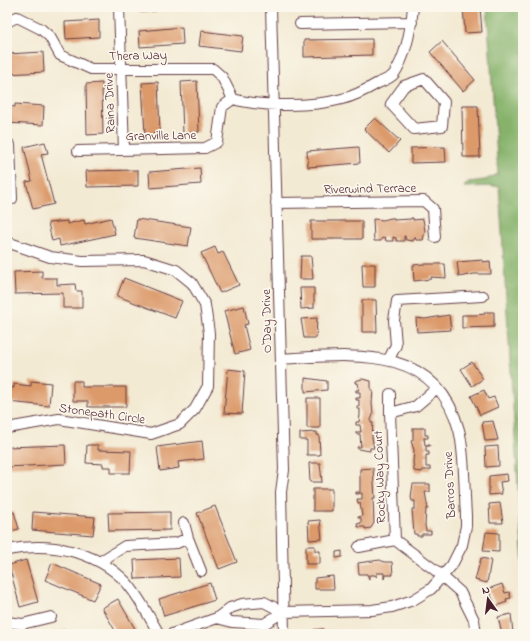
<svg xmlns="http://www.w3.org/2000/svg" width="530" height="641" font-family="'Indie Flower',sans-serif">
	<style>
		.forest { fill: #86b26a; stroke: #68684a }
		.building { fill: #dc9a6a }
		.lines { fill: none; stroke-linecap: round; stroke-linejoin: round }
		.street-casing { stroke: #633d44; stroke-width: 12 }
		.street { stroke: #fff; stroke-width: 10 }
		.labels { text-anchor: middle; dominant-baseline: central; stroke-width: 3.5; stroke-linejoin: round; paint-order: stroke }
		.street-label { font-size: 13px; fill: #4a1f2b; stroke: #fbf7ec }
	</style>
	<rect width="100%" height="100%" fill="#fbf7ec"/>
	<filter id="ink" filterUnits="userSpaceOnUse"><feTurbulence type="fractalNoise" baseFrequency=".025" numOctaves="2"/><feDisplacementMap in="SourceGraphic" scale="8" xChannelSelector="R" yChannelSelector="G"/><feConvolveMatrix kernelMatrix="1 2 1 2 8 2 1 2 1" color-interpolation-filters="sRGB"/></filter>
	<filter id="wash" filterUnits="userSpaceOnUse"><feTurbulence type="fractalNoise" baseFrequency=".012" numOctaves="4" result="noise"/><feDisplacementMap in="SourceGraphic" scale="16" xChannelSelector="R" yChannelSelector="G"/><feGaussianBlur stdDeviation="0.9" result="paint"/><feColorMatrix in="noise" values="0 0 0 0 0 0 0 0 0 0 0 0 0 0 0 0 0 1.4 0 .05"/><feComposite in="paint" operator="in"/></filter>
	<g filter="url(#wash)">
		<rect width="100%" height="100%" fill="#f3ead3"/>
		<!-- forest -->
		<path class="forest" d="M487,7H523V564L499,186L464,187L468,182L485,180L498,174Z"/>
		<g id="blocks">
			<!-- building -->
			<path class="building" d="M140,7H155L156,11L140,12Z
				M463,7H480L482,32L465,33Z
				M99,20V37L66,39L65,22Z
				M182,27L183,44L140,47L139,31Z
				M201,31L243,36L241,51L199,46Z
				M372,39V55L304,57V40Z
				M442,41L475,80L463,91L430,52Z
				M43,52L44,72L7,74V54Z
				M197,81L199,132L183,133L181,82Z
				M158,82L160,133L145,134L142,83Z
				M102,83L103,134L87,135L86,84Z
				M15,104L44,106L43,125L7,123V106L15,107Z
				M462,106H478L480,157H463Z
				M375,118L400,141L389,153L364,129Z
				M45,142L48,153L41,154L54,204L33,209L26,182L32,181L24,147Z
				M359,147L360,163L308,167L307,151Z
				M445,147L446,162L411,163V148Z
				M200,168L201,184L150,188L149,172Z
				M138,170V186L87,187L86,171Z
				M111,218L115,234L60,246L59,239L52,241L48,223L67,221V224L84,220L85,224Z
				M391,218H394V220L411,219V218H413V220L423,219L425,231L423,240H416L415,237L413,241L406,240L405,236H404V241H396V238L393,237V241H386L385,237L381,239V241H374L373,219L383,220Z
				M137,219L191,227L188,246L134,238Z
				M311,221H362V239H311Z
				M215,247L218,254L223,252L239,285L220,293L201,253Z
				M301,256H311L313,279H300Z
				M483,260V262L490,261L491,274H474L459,277L457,262Z
				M362,264H375V287H363Z
				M423,264H445L446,278L431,277V279L414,281L413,265Z
				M42,271V278H57V285L75,284L76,291H82V308H63V293L15,294L14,272Z
				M124,278L182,301L175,318L117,296Z
				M300,288H314V308L301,309Z
				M362,300H376L377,332H362Z
				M244,306L248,324L244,325L250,350L235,354L224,311Z
				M484,312H494V327L462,328V315H476L485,314Z
				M449,315L451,330L417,332L416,318L425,319Z
				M317,318L316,338H304L301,319Z
				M472,362L483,379L472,386L461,369Z
				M228,369L245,371L242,414L224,413Z
				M305,378L327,381V390L305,392Z
				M362,379L371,381V390H373L372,403L373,415L371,420V423H373L372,437L374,448H370V451L358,449L357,447H361L360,434H356V432H361L360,425H356V422H359L360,415V409H357V407H359V400H356V398H360V392H356V390H359L358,383H355V381Z
				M31,381L51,383L49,406L7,402V387L14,388V384L31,386Z
				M73,381H82V387H126V407H88V401H73Z
				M484,390L488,399L494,397L498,407L480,415L471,396Z
				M307,398H320V428H307Z
				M493,421L498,440L485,441L482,422Z
				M413,428H425V435H428V438H424L425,445H430V446H426V452H429V455H426V467H430V470H422V472L414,471L413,462L414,450L411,441L413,440Z
				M317,432V435H319L320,455H307V440H300V433Z
				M202,441L204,459L178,462L179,468L160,471L157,447Z
				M65,445L66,464L7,467V447Z
				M87,445H98V450L131,451L130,473H111V467H103V464L86,463Z
				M498,446L499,466L486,467L485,447Z
				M309,463H320L322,482H310Z
				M373,468L375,498H373L374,523L371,528L365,529V527H358L357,524L361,523V518H358V517L362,516L360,503H358L357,499H362V493L356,494V492H360V469Z
				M507,474L508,481L500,482L502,494L489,495V476Z
				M413,484H430V492H425L428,509H426L425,525L426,531H431V534H422V536H417V534H414L412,509H415V501H412L411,497Z
				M313,489H332V511H313Z
				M500,503L503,523H490L489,504Z
				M215,506L237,562L219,569L197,513Z
				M14,512L19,529L7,532V513Z
				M33,512L95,517L93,535L32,530Z
				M170,512V530L109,531L108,513Z
				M320,520L322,539L309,540L308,521Z
				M486,532L499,533V552L483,551Z
				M306,546H315V551H320V564H306Z
				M342,551V557L336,558V552Z
				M179,558L180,577L135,579L134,560Z
				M481,558L491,560L487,583L475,580Z
				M26,560L38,602L20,607L9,565Z
				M380,560L384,562H392L393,575H385L384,579V573H377V577L375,575H369V579L367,574H359L358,563Z
				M52,563L101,584L93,600L45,580Z
				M333,576L334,589H315V578Z
				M210,583L215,600L164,616L159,599Z
				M502,584L505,593L509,592L511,598L506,599L507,602L496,606L488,589Z
				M118,599L138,634H117L102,608Z
				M511,614L513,633L502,634L498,617Z
				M323,629V631L336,630V634H313V630Z
				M65,630L66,634H50Z"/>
		</g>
	</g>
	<g filter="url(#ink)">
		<use href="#blocks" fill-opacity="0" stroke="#633d44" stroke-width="1"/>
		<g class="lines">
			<!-- street casing -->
			<g class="street-casing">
				<path id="street" d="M119,7L124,150
					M271,7L284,470L281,492L284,634
					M17,17L41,29L50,37L60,55L91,69H213L222,77L233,99C262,107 313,107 342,99C355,96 366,90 378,83C383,81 391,78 394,74C406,56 411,28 413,7
					M7,22L17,17
					M300,24L412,22
					M424,79L444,102L442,126L414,129L391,104L404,86Z
					M7,145H10L12,199
					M78,151L205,148L217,142L222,107L233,99
					M276,203L424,201L433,209L435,237
					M7,242L50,257L82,261L144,260L176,270L192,283L205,305L209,333L208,386L195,409L180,424L151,434L59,419L7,428
					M389,359L396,345L394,320L397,301L483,296
					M437,388L416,406L390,413L395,540L435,570L460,592L474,620L476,634
					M390,413V394
					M184,523L188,538L201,571
					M359,547L395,540
					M7,550C50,542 95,550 126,582C139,596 149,617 159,634
					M101,561L125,546L177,543L188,538
					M217,618L232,622L264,624L283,612
					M7,622L22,624L51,617
					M172,634L217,618L230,608L242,604L264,602L283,612L372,610L392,607L413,600L431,589L452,565L462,545L466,526V515C464,490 465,453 459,430C436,343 352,355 281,359"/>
			</g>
			<!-- street -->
			<use href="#street" class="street"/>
		</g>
	</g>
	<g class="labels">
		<!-- street labels -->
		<g class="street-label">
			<text transform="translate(138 56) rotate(-1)">Thera Way</text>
			<text transform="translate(110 103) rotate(-92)">Raina Drive</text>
			<text transform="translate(161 136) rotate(-1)">Granville Lane</text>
			<text transform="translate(370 189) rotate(-1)">Riverwind Terrace</text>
			<text transform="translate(267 321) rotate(-91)">O'Day Drive</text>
			<text transform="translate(102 414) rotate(8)">Stonepath Circle</text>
			<text transform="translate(380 477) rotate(-92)">Rocky Way Court</text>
			<text transform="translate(450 485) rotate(-93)">Barros Drive</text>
		</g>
	</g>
	<!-- margin -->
	<rect width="530" height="641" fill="none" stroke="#fbf7ec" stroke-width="24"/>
	<!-- north arrow -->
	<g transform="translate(488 599) rotate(346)" stroke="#fbf7ec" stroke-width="3" paint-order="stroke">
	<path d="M0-3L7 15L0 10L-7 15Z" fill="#4a1f2b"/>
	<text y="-6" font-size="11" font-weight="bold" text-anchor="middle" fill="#4a1f2b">N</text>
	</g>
</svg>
